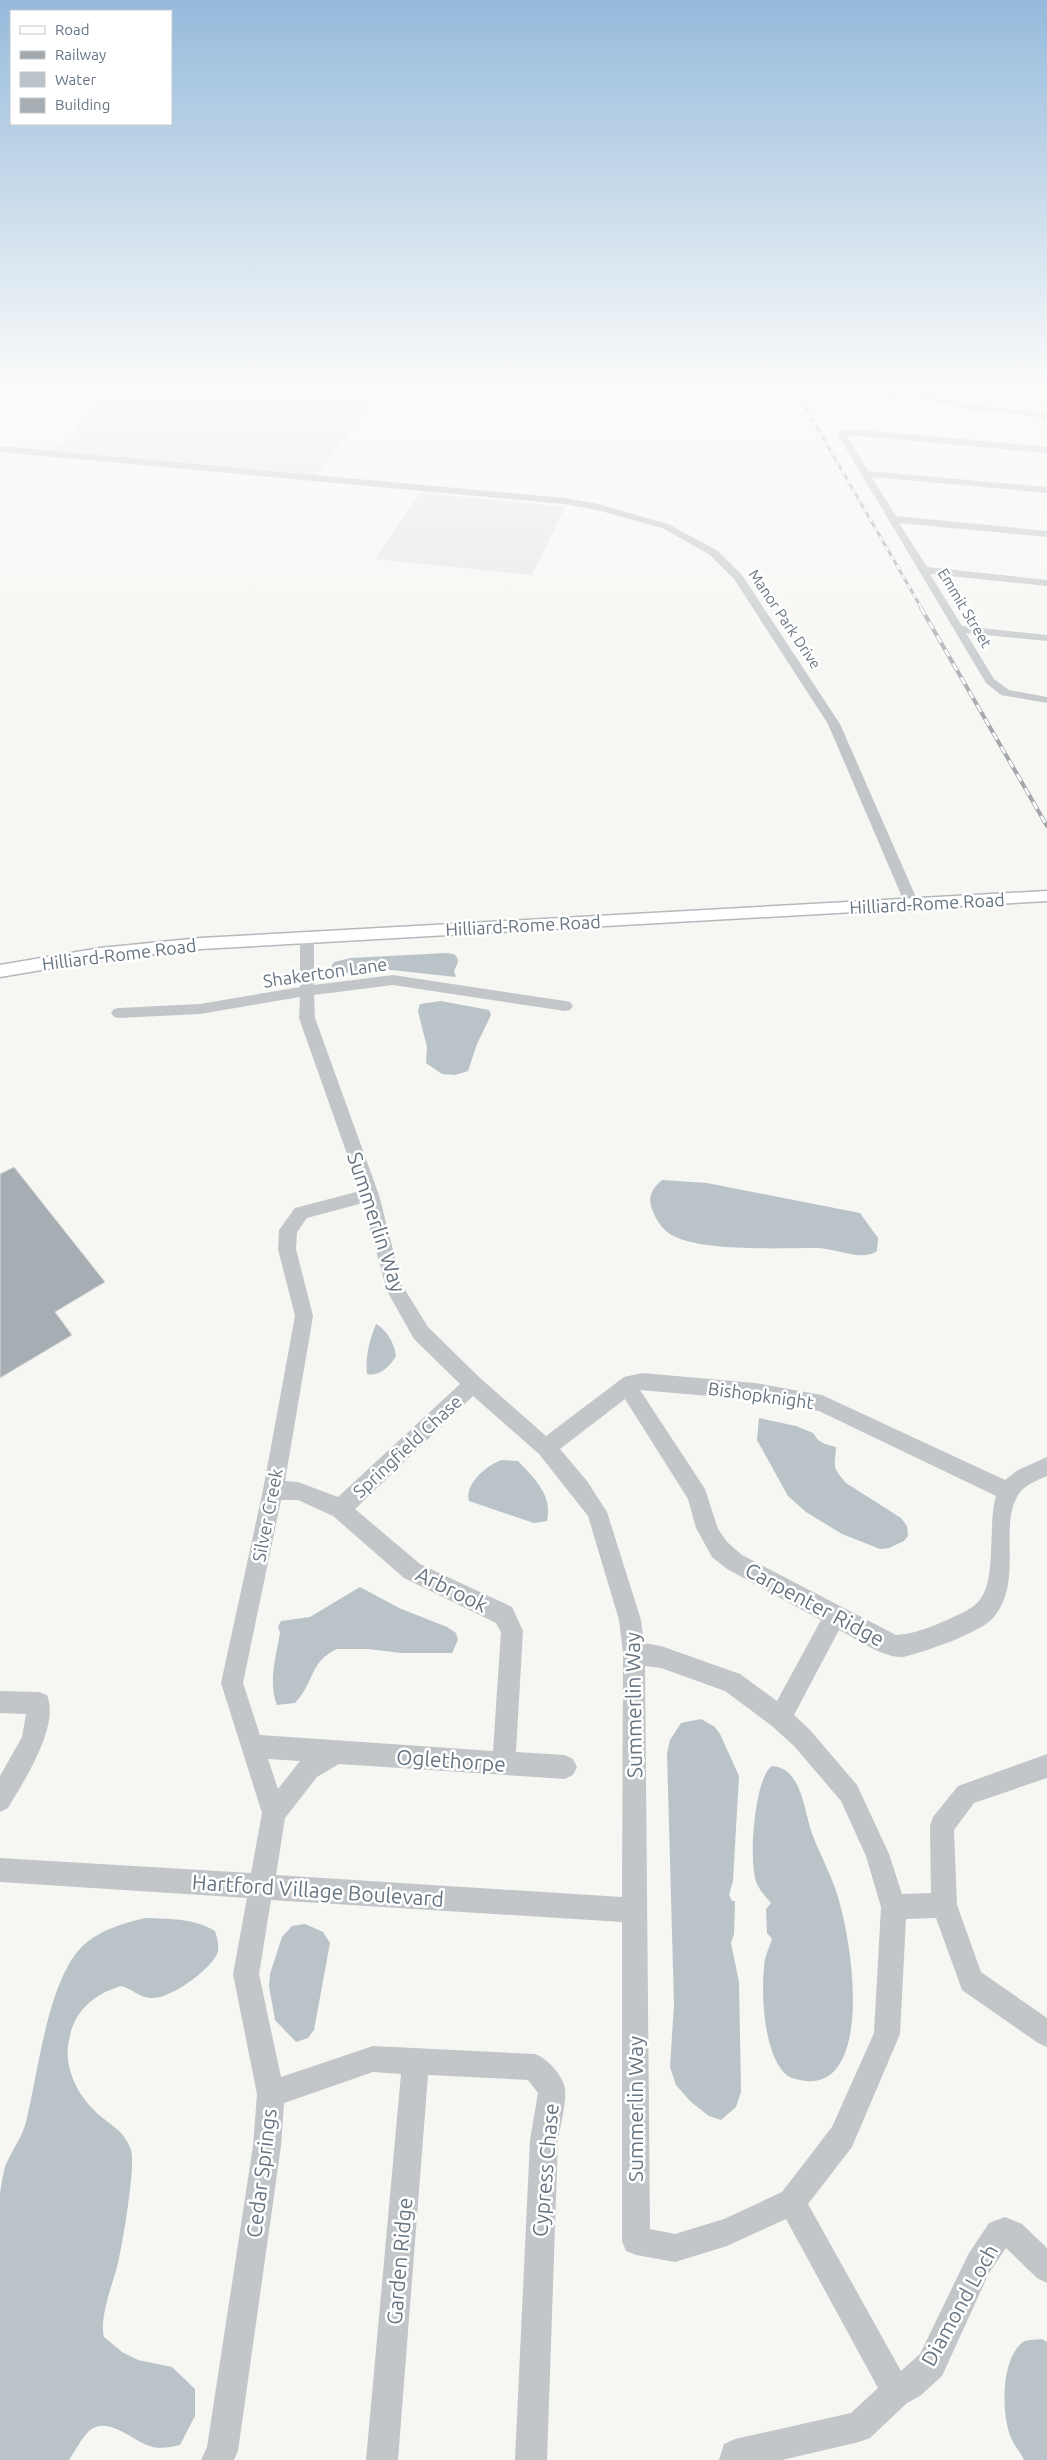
<svg xmlns="http://www.w3.org/2000/svg" width="1047" height="2460" font-family="Ubuntu,sans-serif">
	<style>
		.built { fill: #e4e5e4 }
		.water { fill: #bac3c8 }
		.building { fill: #a7aeb3; stroke: #d7d7d6 }
		.lines { fill: none; stroke-linecap: round; stroke-linejoin: round }
		.major-casing { stroke: #b5b9bc; stroke-width: 3 }
		.minor { fill: #c2c6c9; fill-rule: evenodd }
		.major { fill: #fff; fill-rule: evenodd }
		.rail-far1-casing { stroke: #a3a8ad; stroke-width: 3 }
		.rail-casing { stroke: #a3a8ad; stroke-width: 4 }
		.rail-far1 { stroke: #fff; stroke-width: 2; stroke-dasharray: 5.5; stroke-linecap: butt }
		.rail { stroke: #fff; stroke-width: 2.5; stroke-dasharray: 8; stroke-linecap: butt }
		.labels { text-anchor: middle; dominant-baseline: central; stroke-width: 5; stroke-linejoin: round; paint-order: stroke }
		.far-street-label { font-size: 15px; fill: #677582; stroke: #fff }
		.street-label { font-size: 18px; fill: #677582; stroke: #fff }
		.near-street-label { font-size: 21px; fill: #677582; stroke: #fff }
	</style>
	<rect width="100%" height="100%" fill="#f6f6f3"/>
	<!-- built -->
	<path class="built" d="M121,384H388L316,475L54,451L76,433L78,420Z
		M420,493L565,507L532,575L375,559Z"/>
	<!-- water -->
	<path class="water" d="M446,953L454,954C461,960 457,964 454,971L456,977L382,969L331,974L329,970L334,962L351,958Z
		M441,1001L489,1010L491,1015L477,1044L468,1071L455,1075L442,1074L426,1063L427,1047L418,1011L420,1004Z
		M662,1180L707,1183L860,1213L878,1238L877,1251C862,1262 835,1248 817,1248C783,1248 697,1252 670,1234C662,1229 655,1218 652,1209C647,1196 653,1188 662,1180Z
		M376,1324C386,1329 395,1344 396,1356C390,1366 380,1377 367,1374C365,1358 370,1338 376,1324Z
		M759,1418L796,1426L813,1433L818,1440L825,1444L836,1447C835,1467 831,1466 846,1483L901,1518L907,1526L908,1536L904,1541L889,1548L880,1549L842,1534L806,1512L788,1496L757,1440Z
		M502,1460L518,1461C534,1478 553,1495 547,1521L534,1523L469,1501C464,1484 488,1464 502,1460Z
		M360,1587L399,1608L447,1627L456,1633L458,1640L452,1653H401L368,1649H337C309,1662 315,1682 295,1703L277,1705C268,1683 276,1656 280,1633L278,1627L281,1621L310,1617Z
		M701,1719L715,1727L720,1734L739,1776L733,1881L729,1895L732,1901H735L734,1934L731,1943L739,1982L741,2092L736,2107L721,2120L709,2116L691,2102L676,2085L670,2067L674,2004L667,1753L670,1740L681,1723Z
		M772,1766C803,1768 804,1814 813,1836C820,1854 829,1871 835,1888C850,1930 866,2033 836,2069C829,2078 818,2082 806,2081C800,2080 793,2079 788,2076C764,2059 761,1994 764,1968C764,1958 769,1948 772,1939L767,1933L766,1909L771,1903C766,1897 760,1891 757,1884C748,1865 754,1778 772,1766Z
		M145,1918C169,1919 194,1918 215,1931C217,1938 220,1947 217,1954C209,1971 169,2000 150,1998C139,1997 132,1989 121,1986C94,1994 74,2011 69,2040C63,2068 78,2096 98,2114C112,2126 125,2132 131,2150C136,2166 122,2248 117,2267C112,2285 99,2319 104,2337L122,2352L138,2360L172,2367L195,2389V2416L180,2445C171,2447 162,2449 153,2447C134,2443 109,2414 89,2431C81,2439 75,2451 69,2460H0V2193C2,2183 3,2169 8,2160C14,2147 22,2137 26,2122C38,2075 48,1974 86,1943C103,1929 124,1923 145,1918Z
		M305,1924L323,1932L330,1943L314,2030L308,2038L296,2042L275,2020L269,1986L270,1974L282,1937L292,1926Z
		M1042,2339L1047,2342V2460H1024C1021,2453 1015,2447 1012,2440C1001,2417 1000,2359 1023,2342C1028,2339 1036,2340 1042,2339Z"/>
	<!-- building -->
	<path class="building" d="M14,1167L105,1282L55,1312L72,1335L0,1378V1174Z"/>
	<g class="lines">
		<!-- major casing -->
		<g class="major-casing">
			<path id="major" d="M1047,891V901L201,949L100,960L0,977V965L100,948L201,938Z"/>
		</g>
		<!-- minor -->
		<path class="minor" d="M882,384H893L906,389L919,384H930L914,391L965,404L1047,412V418L965,409L906,394L881,403L877,401L878,399L898,392Z
			M1032,384H1047V387Z
			M854,429L1047,447V453L847,435L868,471L1047,487V493L872,477L896,516L1047,531V537L899,523L927,567L1047,580V586L930,574L962,626L1047,635V641L966,633L994,679L1009,690L1047,697V703L1001,695L986,683L838,435L841,431Z
			M0,446L564,498L598,504L668,524L718,551L742,575L840,724L919,904L912,908L905,904L828,724L734,579L710,555L662,528L597,510L564,504L0,452Z
			M307,932L314,937V985L393,975L565,1001L570,1002L573,1006L570,1010L565,1011L393,985L314,995L315,1018L379,1195L402,1285L428,1327L480,1378L546,1436L624,1377L642,1373L755,1383L822,1395L1005,1480L1018,1470L1047,1457V1476C1038,1480 1027,1484 1021,1491C996,1522 1025,1579 994,1617C981,1633 924,1652 903,1657C882,1658 858,1639 839,1630L794,1715L810,1730L857,1785L889,1854L902,1894L931,1893L930,1826L933,1817L958,1786L1047,1754V1778L974,1803L954,1830L957,1905L981,1972L1047,2018V2047L1038,2043L962,1990L936,1918L906,1919L900,2034L852,2147L808,2204L901,2371L920,2354L969,2253L989,2223L1005,2217L1022,2224L1047,2248V2283L1037,2278L1006,2248L989,2273L942,2376L920,2396L907,2403L870,2438L859,2442L782,2460H719L724,2444L735,2439L851,2413L878,2388L786,2219L727,2246L675,2262L636,2255L626,2251L622,2241V1922L271,1900L259,1974L281,2077L373,2046L535,2054C547,2058 563,2075 565,2089C567,2101 560,2127 558,2140L547,2460H515L530,2140L538,2093L528,2080L428,2075L398,2460H366L401,2074L373,2072L284,2103L281,2146L238,2451L234,2460H201L207,2447L253,2146L257,2094L233,1974L247,1898L0,1882V1858L251,1873L262,1813L221,1683L263,1490L295,1316L278,1249L279,1230L295,1208L360,1191L299,1018L300,997L200,1014L119,1018L114,1017L111,1013L114,1009L119,1008L200,1004L300,987V937ZM363,1203L387,1291L414,1339L460,1384L338,1497L298,1482L285,1481L313,1316L296,1249L297,1232L307,1218ZM640,1390L755,1400L819,1411L996,1496C987,1525 998,1584 977,1603C969,1611 957,1615 947,1620C931,1627 914,1634 896,1635L742,1555L727,1542L718,1529L705,1489ZM473,1396L539,1454L588,1516L619,1620L623,1653L622,1897L276,1875L285,1818L317,1777L339,1764L565,1779L573,1775L577,1767L573,1759L565,1755L516,1752L523,1631L512,1607L420,1564L355,1509ZM625,1399L688,1499L696,1528L712,1557L727,1569L821,1620L777,1701L740,1674L661,1646L644,1643L641,1620L607,1512L587,1481L560,1449ZM281,1500H298L333,1516L404,1578L496,1623L501,1632L493,1751L260,1735L243,1683ZM645,1666L661,1668L725,1691L772,1726L794,1746L841,1801L866,1856L881,1907L874,2033L832,2127L782,2192L724,2219L675,2234L650,2229ZM268,1759L300,1761L278,1789Z
			M0,1691L39,1692L47,1695C60,1726 24,1781 8,1808L0,1812V1776L22,1737L26,1714L0,1713Z"/>
		<!-- major -->
		<use href="#major" class="major"/>
		<!-- rail-far1 casing -->
		<g class="rail-far1-casing">
			<path id="rail-far1" d="M792,384L922,609"/>
		</g>
		<!-- rail casing -->
		<g class="rail-casing">
			<path id="rail" d="M921,608L1047,826"/>
		</g>
		<!-- rail-far1 -->
		<use href="#rail-far1" class="rail-far1"/>
		<!-- rail -->
		<use href="#rail" class="rail"/>
	</g>
	<!-- sky -->
	<linearGradient id="sky" x2="0" y2="1"><stop stop-color="#95badb"/><stop offset="0.53" stop-color="#fbfbfa"/><stop offset="1" stop-color="#fbfbfa" stop-opacity="0"/></linearGradient>
	<rect width="1047" height="728" fill="url(#sky)"/>
	<g class="labels">
		<!-- far-street labels -->
		<g class="far-street-label">
			<text transform="translate(965 608) rotate(59)">Emmit Street</text>
			<text transform="translate(785 619) rotate(56)">Manor Park Drive</text>
		</g>
		<!-- street labels -->
		<g class="street-label">
			<text transform="translate(927 903) rotate(-3)">Hilliard-Rome Road</text>
			<text transform="translate(523 925) rotate(-3)">Hilliard-Rome Road</text>
			<text transform="translate(119 954) rotate(-7)">Hilliard-Rome Road</text>
			<text transform="translate(325 972) rotate(-8)">Shakerton Lane</text>
			<text transform="translate(761 1395) rotate(8)">Bishopknight</text>
			<text transform="translate(407 1446) rotate(-43)">Springfield Chase</text>
			<text transform="translate(267 1515) rotate(-79)">Silver Creek</text>
		</g>
		<!-- near-street labels -->
		<g class="near-street-label">
			<text transform="translate(377 1222) rotate(72)">Summerlin Way</text>
			<text transform="translate(452 1589) rotate(26)">Arbrook</text>
			<text transform="translate(815 1604) rotate(28)">Carpenter Ridge</text>
			<text transform="translate(633 1705) rotate(-91)">Summerlin Way</text>
			<text transform="translate(451 1760) rotate(4)">Oglethorpe</text>
			<text transform="translate(318 1890) rotate(4)">Hartford Village Boulevard</text>
			<text transform="translate(635 2109) rotate(-90)">Summerlin Way</text>
			<text transform="translate(545 2170) rotate(-85)">Cypress Chase</text>
			<text transform="translate(261 2173) rotate(-83)">Cedar Springs</text>
			<text transform="translate(399 2261) rotate(-85)">Garden Ridge</text>
			<text transform="translate(959 2305) rotate(-61)">Diamond Loch</text>
		</g>
	</g>
	<!-- legend -->
	<rect x="10" y="10" width="162" height="115" fill="#ffffff" stroke="#c2c8cd"/>
	<rect x="20" y="26" width="25" height="8" fill="#ffffff" stroke="#c2c8cd"/>
	<text x="55" y="35" font-size="15" fill="#677582">Road</text>
	<rect x="20" y="51" width="25" height="8" fill="#a3a8ad" stroke="#c2c8cd"/>
	<text x="55" y="60" font-size="15" fill="#677582">Railway</text>
	<rect x="20" y="72" width="25" height="15" fill="#bac3c8" stroke="#c2c8cd"/>
	<text x="55" y="85" font-size="15" fill="#677582">Water</text>
	<rect x="20" y="98" width="25" height="15" fill="#a7aeb3" stroke="#c2c8cd"/>
	<text x="55" y="110" font-size="15" fill="#677582">Building</text>
</svg>
